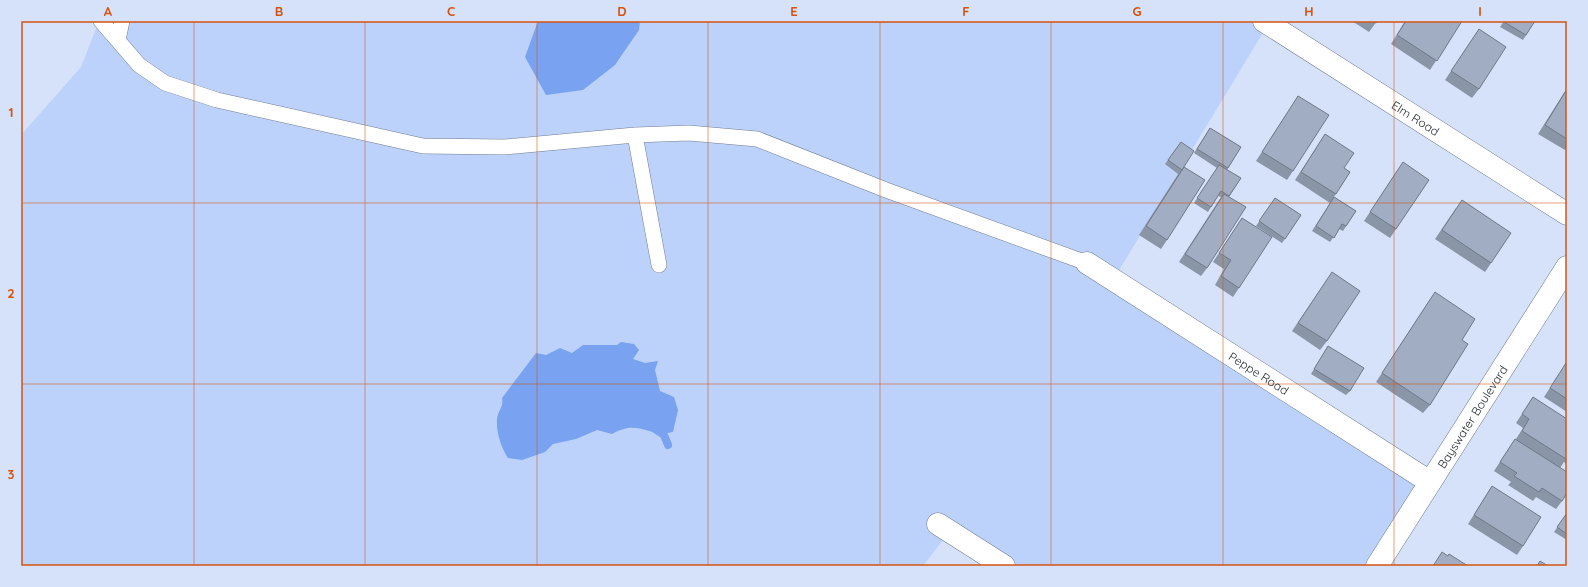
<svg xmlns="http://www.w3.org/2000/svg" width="1588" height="587" font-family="Quicksand,sans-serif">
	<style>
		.green { fill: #bcd2fb }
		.water { fill: #79a2f0 }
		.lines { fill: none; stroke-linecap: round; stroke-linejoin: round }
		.stream { stroke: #79a2f0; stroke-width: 8 }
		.service-casing { stroke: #717d91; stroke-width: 16 }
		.minor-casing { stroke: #717d91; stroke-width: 23 }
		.service { stroke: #fff; stroke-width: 15 }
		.minor { stroke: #fff; stroke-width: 22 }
		.wall { fill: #8a95a8 }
		.building { fill: #a0adc3; stroke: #707988 }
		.grid { fill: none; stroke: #d55410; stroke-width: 1; stroke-opacity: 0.55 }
		.labels { text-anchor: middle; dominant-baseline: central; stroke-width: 4; stroke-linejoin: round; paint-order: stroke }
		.street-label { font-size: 12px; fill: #272c34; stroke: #d5e2f9 }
		.neatline { fill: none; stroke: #d55410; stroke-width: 1.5 }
		.grid-label { font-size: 13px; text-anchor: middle; font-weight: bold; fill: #d55410 }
	</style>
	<rect width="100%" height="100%" fill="#d5e2f9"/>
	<!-- green -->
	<path class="green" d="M99,21H1270L1115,277L1436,477L1378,566H1004L950,531L923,566H21V135L81,67Z"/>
	<!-- water -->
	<path class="water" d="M538,21H640L639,30L615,65L583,90L546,95L525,57Z
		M621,342L634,344L639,350L633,359L645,363L658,361L655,370L660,391L674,397L678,410L673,432C648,438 639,418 612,434L597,430L576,439L553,444L545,452L522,460L508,458C501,447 496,432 497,419C498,410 504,407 502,398L536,353L546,355L560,348L572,353L583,345H617Z"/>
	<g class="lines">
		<!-- stream -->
		<path class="stream" d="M655,429L664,435L668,445"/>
		<!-- service casing -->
		<g class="service-casing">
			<path id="service" d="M101,21L139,65L165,83L217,100L423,146L505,147L635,135L689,133L757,139L886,190L1087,263
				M118,40L122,21
				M635,135L659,265"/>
		</g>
		<!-- minor casing -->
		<g class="minor-casing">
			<g id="minor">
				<path id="s1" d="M1264,21L1567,214"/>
				<path id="s2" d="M1087,263L1430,482"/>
				<path d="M938,524L1004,566"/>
				<path id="s3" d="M1377,566L1567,267"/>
			</g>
		</g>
		<!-- service -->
		<use href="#service" class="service"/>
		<!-- minor -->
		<use href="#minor" class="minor"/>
	</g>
	<!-- wall -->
	<path class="wall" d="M1352,21H1377L1369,32Z
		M1405,21H1462L1430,70L1391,44Z
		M1504,21H1535L1523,40L1500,27Z
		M1479,29V89L1472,98L1445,80Z
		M1567,88V147L1565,150L1538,134Z
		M1298,96L1293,171L1287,180L1256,161Z
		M1210,128L1241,147L1227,170L1241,178L1229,197L1207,268L1201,276L1179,262L1221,197L1218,196L1208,212L1194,203L1217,168L1194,153Z
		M1325,134L1344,168L1350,172L1334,197L1356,211L1343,231L1339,229L1330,242L1312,231L1330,203L1295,180Z
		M1181,142L1184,167L1167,240L1161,249L1139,235L1178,174L1165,164Z
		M1397,171L1396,229L1390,238L1364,221Z
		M1275,198L1301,215L1282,243L1256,226Z
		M1456,208L1491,263L1485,272L1435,239Z
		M1242,218L1239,288L1233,297L1215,285L1224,269L1213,262Z
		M1326,281L1327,341L1320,350L1292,331Z
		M1429,301L1462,340L1430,405L1423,413L1376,382Z
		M1328,346L1350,391L1346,395L1311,374Z
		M1566,363L1567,364V412L1544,397Z
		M1533,397L1567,419V464L1564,462L1560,468L1562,501L1556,509L1536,497L1533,501L1508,485L1511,482L1494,471L1509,448L1515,439H1516L1523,428L1516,423Z
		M1492,486L1523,546L1517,555L1468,524Z
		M1567,513V540L1554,532Z"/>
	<!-- building -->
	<path class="building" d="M1372,21H1377L1376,23Z
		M1406,21H1462L1437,61L1397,35Z
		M1504,21H1535L1526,35L1504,22Z
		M1479,29L1506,47L1479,89L1451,71Z
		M1567,89V139L1545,125Z
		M1298,96L1329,115L1293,171L1262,152Z
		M1210,128L1241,147L1228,168L1197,149Z
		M1325,134L1354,153L1344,168L1350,172L1336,194L1301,172Z
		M1181,142L1194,151L1182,170L1168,160Z
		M1403,162L1429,180L1396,229L1370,212Z
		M1219,165L1241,178L1229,196L1221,191L1211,207L1197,198Z
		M1184,167L1205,180L1167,240L1146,226Z
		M1224,194L1246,207L1207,268L1185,254Z
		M1334,197L1356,211L1346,226L1342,224L1334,238L1316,226Z
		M1275,198L1301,215L1285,239L1259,221Z
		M1462,200L1511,233L1491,263L1442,230Z
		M1242,218L1272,237L1239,288L1221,276L1231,260L1219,253Z
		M1332,272L1360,291L1327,341L1298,323Z
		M1435,292L1475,319L1462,340L1468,344L1430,405L1382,373Z
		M1328,346L1364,368L1350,391L1314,369Z
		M1566,363L1567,364V399L1550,388Z
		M1533,397L1567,419V457L1566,459L1522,431L1529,419L1522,414Z
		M1515,439L1567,472V493L1562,501L1542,488L1539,492L1514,476L1517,473L1500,462Z
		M1492,486L1541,517L1523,546L1474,515Z
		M1567,513V534L1557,527Z
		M1442,552L1448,556L1449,554L1468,566H1433Z
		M1540,561L1548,566H1537Z"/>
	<!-- grid -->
	<path class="grid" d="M194,21V566M365,21V566M537,21V566M708,21V566M880,21V566M1051,21V566M1223,21V566M1394,21V566M21,203H1567M21,384H1567"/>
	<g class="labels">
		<!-- street labels -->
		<g class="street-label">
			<text stroke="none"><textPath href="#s1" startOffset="180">Elm Road</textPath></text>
			<text stroke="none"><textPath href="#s2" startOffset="204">Peppe Road</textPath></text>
			<text stroke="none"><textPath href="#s3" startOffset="177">Bayswater Boulevard</textPath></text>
		</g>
	</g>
	<!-- border -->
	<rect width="1588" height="587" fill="none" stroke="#d5e2f9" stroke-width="44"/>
	<rect x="22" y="22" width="1544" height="543" class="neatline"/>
	<g class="grid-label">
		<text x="108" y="16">A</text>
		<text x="279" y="16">B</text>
		<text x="451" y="16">C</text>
		<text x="622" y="16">D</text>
		<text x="794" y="16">E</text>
		<text x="966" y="16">F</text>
		<text x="1137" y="16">G</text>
		<text x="1309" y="16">H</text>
		<text x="1480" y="16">I</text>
		<text x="11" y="117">1</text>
		<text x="11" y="298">2</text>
		<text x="11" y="479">3</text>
	</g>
</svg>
